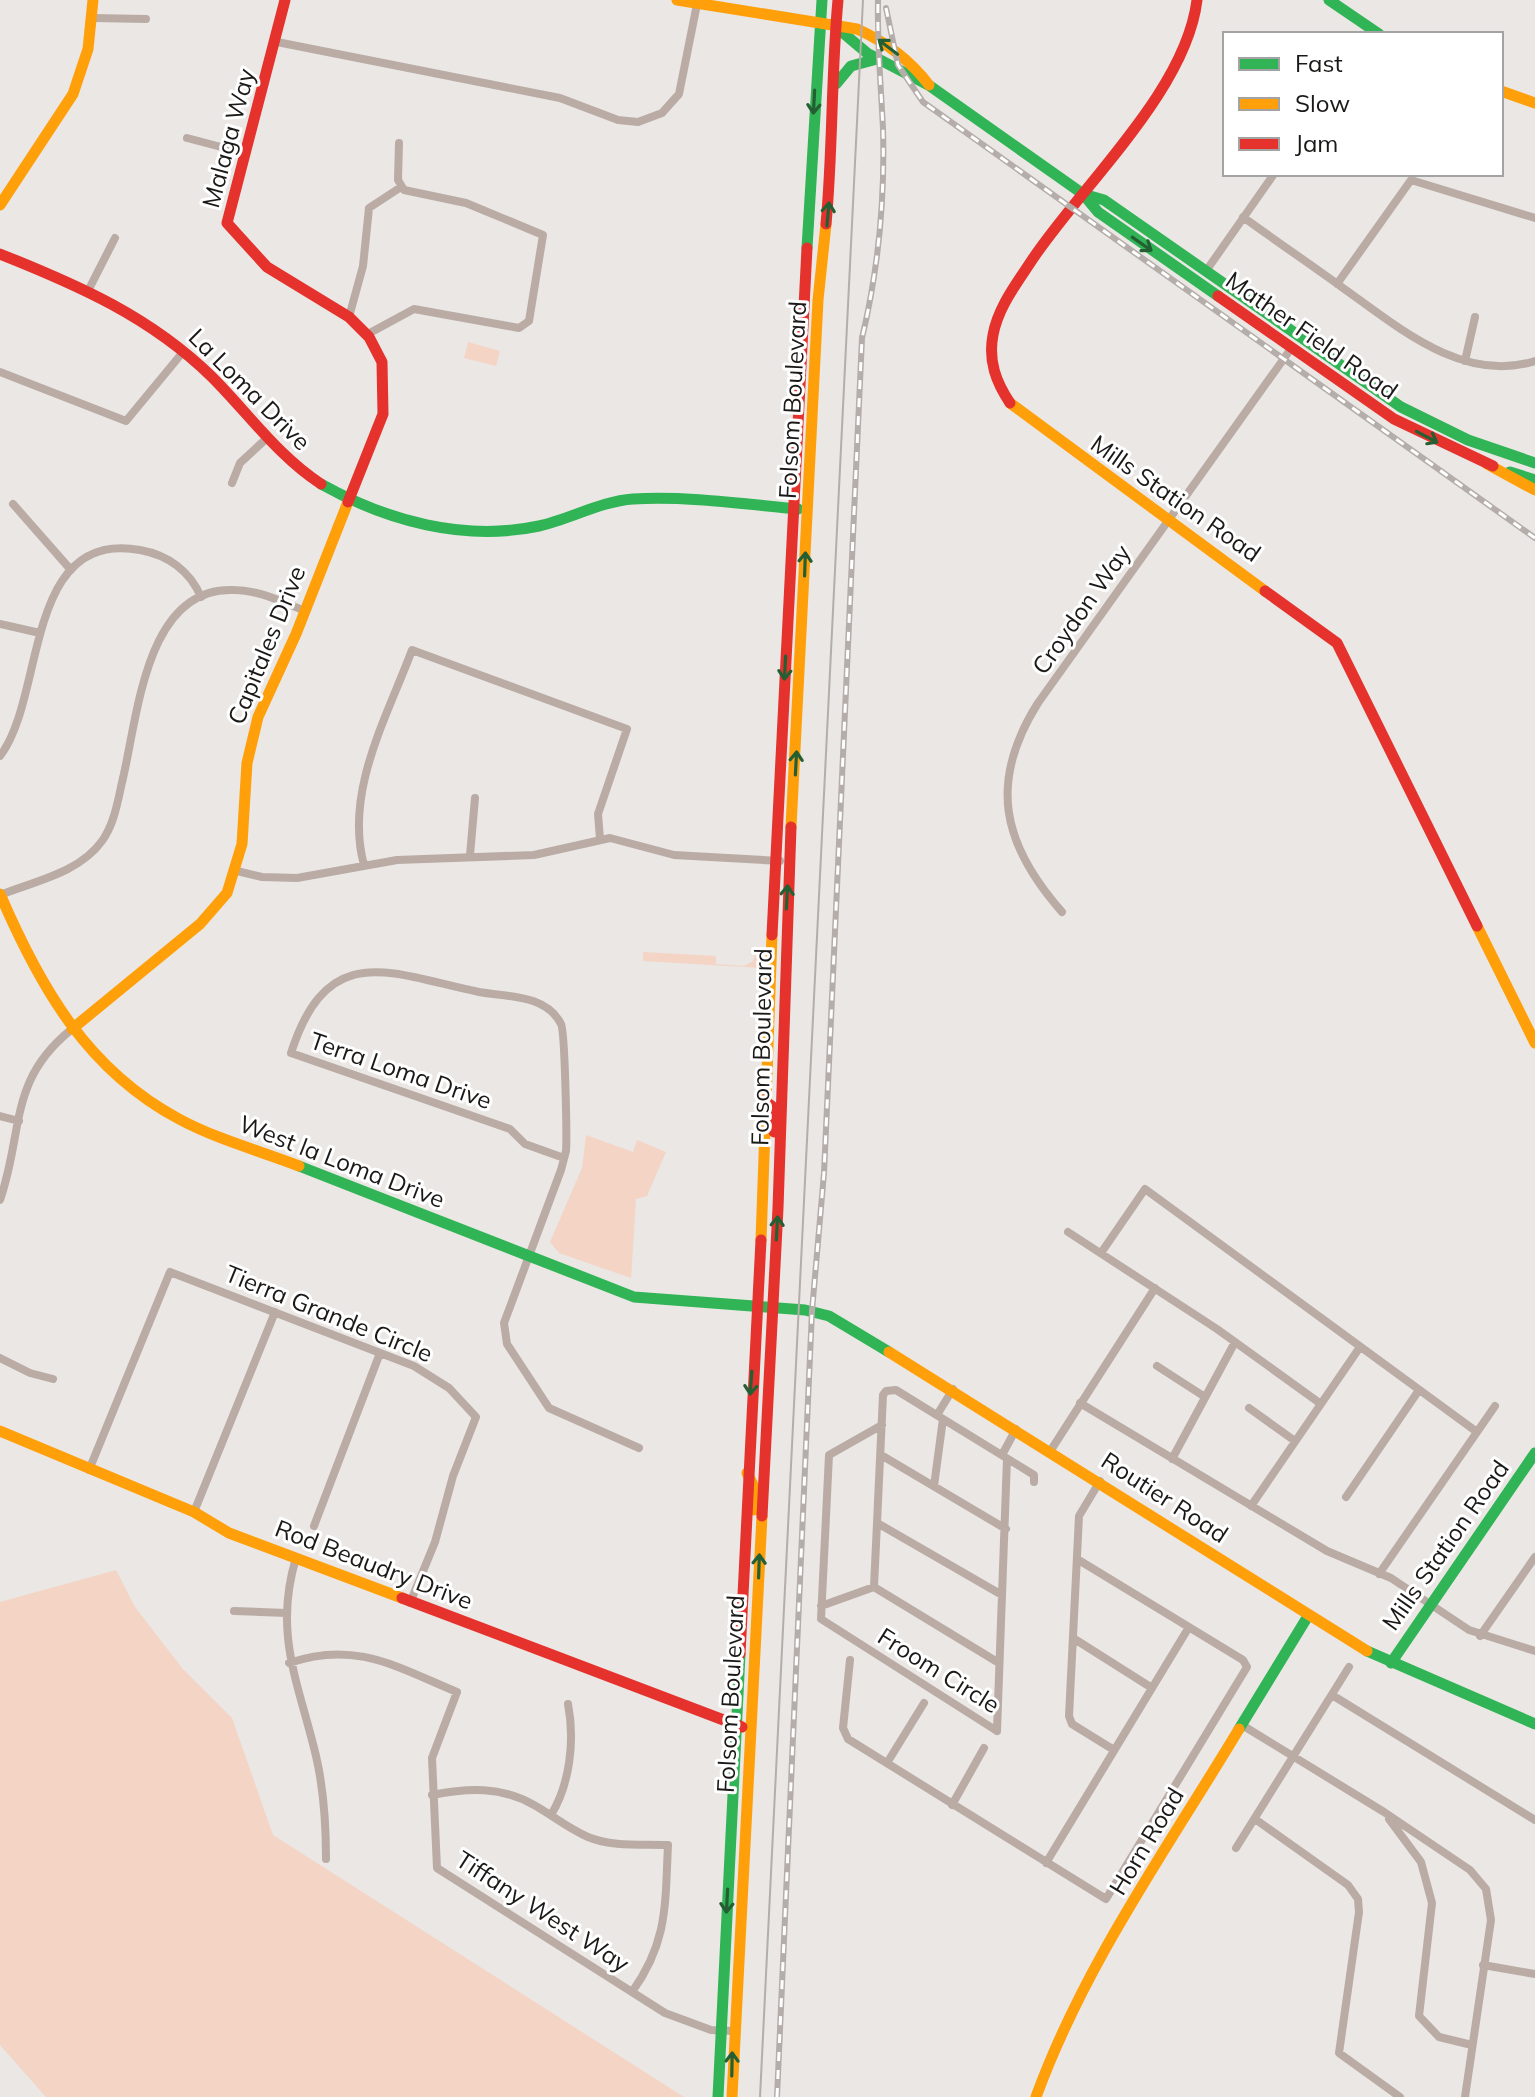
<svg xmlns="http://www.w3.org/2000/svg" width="1535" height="2097" font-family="Mulish,sans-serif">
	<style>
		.green { fill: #f4d4c5 }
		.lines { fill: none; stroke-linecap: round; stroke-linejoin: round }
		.street { stroke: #baaca5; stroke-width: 8 }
		.fast { stroke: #30b455; stroke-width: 11 }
		.slow { stroke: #ff9f0a; stroke-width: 11 }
		.jam { stroke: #e5322d; stroke-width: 11 }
		.tram { stroke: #b4ada9; stroke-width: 2 }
		.rail-casing { stroke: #b4ada9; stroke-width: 6 }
		.rail { stroke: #fff; stroke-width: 3; stroke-dasharray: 9; stroke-linecap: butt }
		.oneway { stroke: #245f33 }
		.labels { text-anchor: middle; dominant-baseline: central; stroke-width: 6; stroke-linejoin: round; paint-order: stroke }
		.street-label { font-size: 24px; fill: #1a1918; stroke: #fff }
	</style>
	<rect width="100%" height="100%" fill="#eae7e5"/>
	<!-- green -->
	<path class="green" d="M468,342L500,351L496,366L464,358Z
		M757,947H762L761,968L643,961V952L716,956V964L744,966L753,961Z
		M586,1135L633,1152L637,1140L666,1152L647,1196L636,1199L631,1278L559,1253L550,1242L582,1168Z
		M116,1570L135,1607L182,1668L232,1718L273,1835L684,2097H46L0,2045V1602Z"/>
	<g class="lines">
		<!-- street -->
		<path class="street" d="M93,18L146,19
			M277,42L560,98L618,120L638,122L662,113L679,94L697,4
			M187,138L244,153
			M1243,217C1276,241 1310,264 1343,288C1398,327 1463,384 1535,361
			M1206,271L1274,174
			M1337,284L1411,180L1535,218
			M89,289L115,238
			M349,317L363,266L369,208L401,187
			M366,335L414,309L519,328L529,321L543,235L466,203L404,190L398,180L399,143
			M1465,361L1475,317
			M0,372L126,421L183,352
			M232,483L240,463L267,438
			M13,504L71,570
			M0,624L40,633
			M0,756C46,697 23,529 140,550C168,555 190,571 201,597
			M470,855L475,798
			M364,865C344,792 387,717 412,650L627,729L598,814L600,839
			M237,871L262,877L297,878L397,860L534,855L610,838L674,855L780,861
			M0,895C35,881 79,873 102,841C115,823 118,799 123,778C138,715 146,586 234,590C259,590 283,602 305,611
			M1062,912C1002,844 988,782 1038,703L1290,350
			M0,1116L19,1121
			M564,1158L525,1144L510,1129L291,1053C328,938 391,974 479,992C506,997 546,994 561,1024C565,1031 567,1137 566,1151L561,1170L504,1323L507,1344L549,1408L639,1448
			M0,1200C24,1130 8,1080 72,1029
			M1068,1232L1217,1329L1321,1404
			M1101,1253L1145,1189L1477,1432
			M0,1358L30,1373L53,1379
			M1157,1366L1205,1397
			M1080,1403L1327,1551L1391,1578L1469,1630L1535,1651
			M1249,1408L1295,1441
			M937,1415L953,1389
			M882,1425L829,1455L821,1619L997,1731
			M1051,1450L1155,1288
			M881,1455L1006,1529
			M1002,1455L1016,1429
			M1172,1459L1235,1342
			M89,1470L170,1272L414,1366L449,1388L476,1417L453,1476L435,1542L410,1603
			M1100,1481L1079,1516L1069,1716L1072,1724L1114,1750
			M934,1486L943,1419
			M1346,1497L1419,1390
			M1251,1506L1360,1347
			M194,1512L275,1312
			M879,1524L1002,1595
			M314,1526L380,1353
			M296,1558C273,1634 299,1684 316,1756C324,1790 326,1825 326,1859
			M1379,1574L1495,1406
			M874,1587L999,1663
			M821,1606L874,1587L883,1395L886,1391L896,1390L1034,1475V1482
			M234,1611L286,1613
			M1480,1636L1535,1557
			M1073,1638L1152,1688
			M850,1660L843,1728L848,1739L1106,1899L1247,1667L1243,1660L1077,1559
			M289,1663C355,1640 397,1667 457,1692L432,1758L437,1868L665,2013L711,2030L733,2031
			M1332,1695L1535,1820
			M1242,1725L1384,1812L1470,1870L1486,1889L1491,1920L1465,2097
			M997,1731L1007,1459
			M887,1763L924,1703
			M432,1795C468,1788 501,1786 534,1805C552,1815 569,1829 588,1837C612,1847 641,1844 668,1845C665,1905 668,1942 632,1992
			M952,1805L984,1748
			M551,1815C570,1784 575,1740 568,1704
			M1255,1819L1348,1885L1358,1899L1359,1912L1339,2053L1400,2097
			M1389,1819L1421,1862L1432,1903L1419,2016L1439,2037L1472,2045
			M1236,1848L1349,1667
			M1046,1863L1189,1627
			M1483,1965L1535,1974"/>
		<!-- fast -->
		<path class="fast" d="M1329,0L1379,34
			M835,26L867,53L930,86L1083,194L1098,212L1218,296
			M836,84L851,66L877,59
			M1083,194L1104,200L1401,407L1468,440L1535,463
			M807,248L822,0
			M1510,472L1535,480
			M321,484C387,521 464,542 539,526C570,519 602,501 633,499C688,496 744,504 798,509
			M299,1166L634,1297L805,1310L829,1316L889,1352
			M1367,1651L1535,1724
			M1391,1663L1535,1453
			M1239,1729L1308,1616
			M718,2097L740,1654"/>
		<!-- slow -->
		<path class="slow" d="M677,0L857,29C886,42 910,60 929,85
			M1501,91L1535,103
			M0,205L73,94L88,49L93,0
			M1010,403L1265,591
			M1487,464L1535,490
			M791,827L818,300L826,224
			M0,894C40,987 87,1070 179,1119C216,1139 260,1151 299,1166
			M1477,926L1535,1043
			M72,1029L200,924L227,893L242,844L247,763L258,717L296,634L348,502
			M761,1240L772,935
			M889,1352L1367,1651
			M0,1431L194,1512L229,1533L402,1598
			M747,1473L755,1489L754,1510
			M732,2097L762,1516
			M1036,2097C1084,1965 1167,1849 1239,1729"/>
		<!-- jam -->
		<path class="jam" d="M285,0L227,223L267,267L349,317L369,337L382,362L383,414L348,502
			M826,224C833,149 831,75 838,0
			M0,254C78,285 151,317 212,377C248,413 278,456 321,484
			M1218,296L1394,419L1493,466
			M1010,403C996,382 988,361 993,335C998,307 1017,283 1032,260C1082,185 1186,91 1197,0
			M1265,591L1337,643L1477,926
			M772,935L807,248
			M764,1100L773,1107L774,1132
			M762,1516L778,1208L791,827
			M402,1598L742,1727
			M740,1654L761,1240"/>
		<!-- tram -->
		<path class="tram" d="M760,2097L863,0"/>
		<!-- rail casing -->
		<g class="rail-casing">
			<path id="rail" d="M886,8L898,65L923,102L1535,538
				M777,2097L812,1311L824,1173L862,338C878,271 885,199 883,129C881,86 877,44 878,0"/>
		</g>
		<!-- rail -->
		<use href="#rail" class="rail"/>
	</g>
	<!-- one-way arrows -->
	<defs><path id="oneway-shaft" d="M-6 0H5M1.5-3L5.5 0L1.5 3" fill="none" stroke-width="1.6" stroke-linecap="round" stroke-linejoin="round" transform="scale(2)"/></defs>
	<g class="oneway">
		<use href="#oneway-shaft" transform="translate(888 47) rotate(-143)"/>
		<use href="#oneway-shaft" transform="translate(814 102) rotate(93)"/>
		<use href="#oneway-shaft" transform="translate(828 214) rotate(-85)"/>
		<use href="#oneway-shaft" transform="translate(1142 244) rotate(35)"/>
		<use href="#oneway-shaft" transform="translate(1427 437) rotate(28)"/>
		<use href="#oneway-shaft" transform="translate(805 564) rotate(-88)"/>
		<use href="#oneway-shaft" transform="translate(785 668) rotate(93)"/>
		<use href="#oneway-shaft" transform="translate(796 763) rotate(-87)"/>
		<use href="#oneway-shaft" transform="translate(787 897) rotate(-87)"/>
		<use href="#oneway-shaft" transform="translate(777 1228) rotate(-87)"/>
		<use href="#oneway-shaft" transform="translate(751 1383) rotate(94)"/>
		<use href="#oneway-shaft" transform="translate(759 1566) rotate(-88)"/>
		<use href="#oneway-shaft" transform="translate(727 1901) rotate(93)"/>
		<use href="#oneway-shaft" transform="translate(732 2064) rotate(-89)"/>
	</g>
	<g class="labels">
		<!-- street labels -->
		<g class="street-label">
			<text transform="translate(228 138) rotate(-75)">Malaga Way</text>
			<text transform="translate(1312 335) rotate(35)">Mather Field Road</text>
			<text transform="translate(250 389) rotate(45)">La Loma Drive</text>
			<text transform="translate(792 400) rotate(-87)">Folsom Boulevard</text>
			<text transform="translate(1176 498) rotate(35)">Mills Station Road</text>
			<text transform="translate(1081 609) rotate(-55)">Croydon Way</text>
			<text transform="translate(266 645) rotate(-68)">Capitales Drive</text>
			<text transform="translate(761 1047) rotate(-89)">Folsom Boulevard</text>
			<text transform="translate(401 1070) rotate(19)">Terra Loma Drive</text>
			<text transform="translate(342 1161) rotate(21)">West la Loma Drive</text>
			<text transform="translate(329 1313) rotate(22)">Tierra Grande Circle</text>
			<text transform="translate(1165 1497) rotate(33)">Routier Road</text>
			<text transform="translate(1445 1545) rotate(-55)">Mills Station Road</text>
			<text transform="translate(374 1564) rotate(21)">Rod Beaudry Drive</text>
			<text transform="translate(939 1670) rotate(32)">Froom Circle</text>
			<text transform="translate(730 1694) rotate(-87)">Folsom Boulevard</text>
			<text transform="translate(1146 1841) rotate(-59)">Horn Road</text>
			<text transform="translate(543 1911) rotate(33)">Tiffany West Way</text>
		</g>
	</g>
	<!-- legend -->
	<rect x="1223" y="32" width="280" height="144" fill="#ffffff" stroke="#a3a3a3" stroke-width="2"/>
	<rect x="1239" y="58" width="40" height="12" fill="#30b455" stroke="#a3a3a3" stroke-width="2"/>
	<text x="1295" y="72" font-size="24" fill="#1a1918">Fast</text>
	<rect x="1239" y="98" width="40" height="12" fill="#ff9f0a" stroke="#a3a3a3" stroke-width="2"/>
	<text x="1295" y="112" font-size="24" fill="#1a1918">Slow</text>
	<rect x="1239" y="138" width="40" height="12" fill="#e5322d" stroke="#a3a3a3" stroke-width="2"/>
	<text x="1295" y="152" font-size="24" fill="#1a1918">Jam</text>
</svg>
